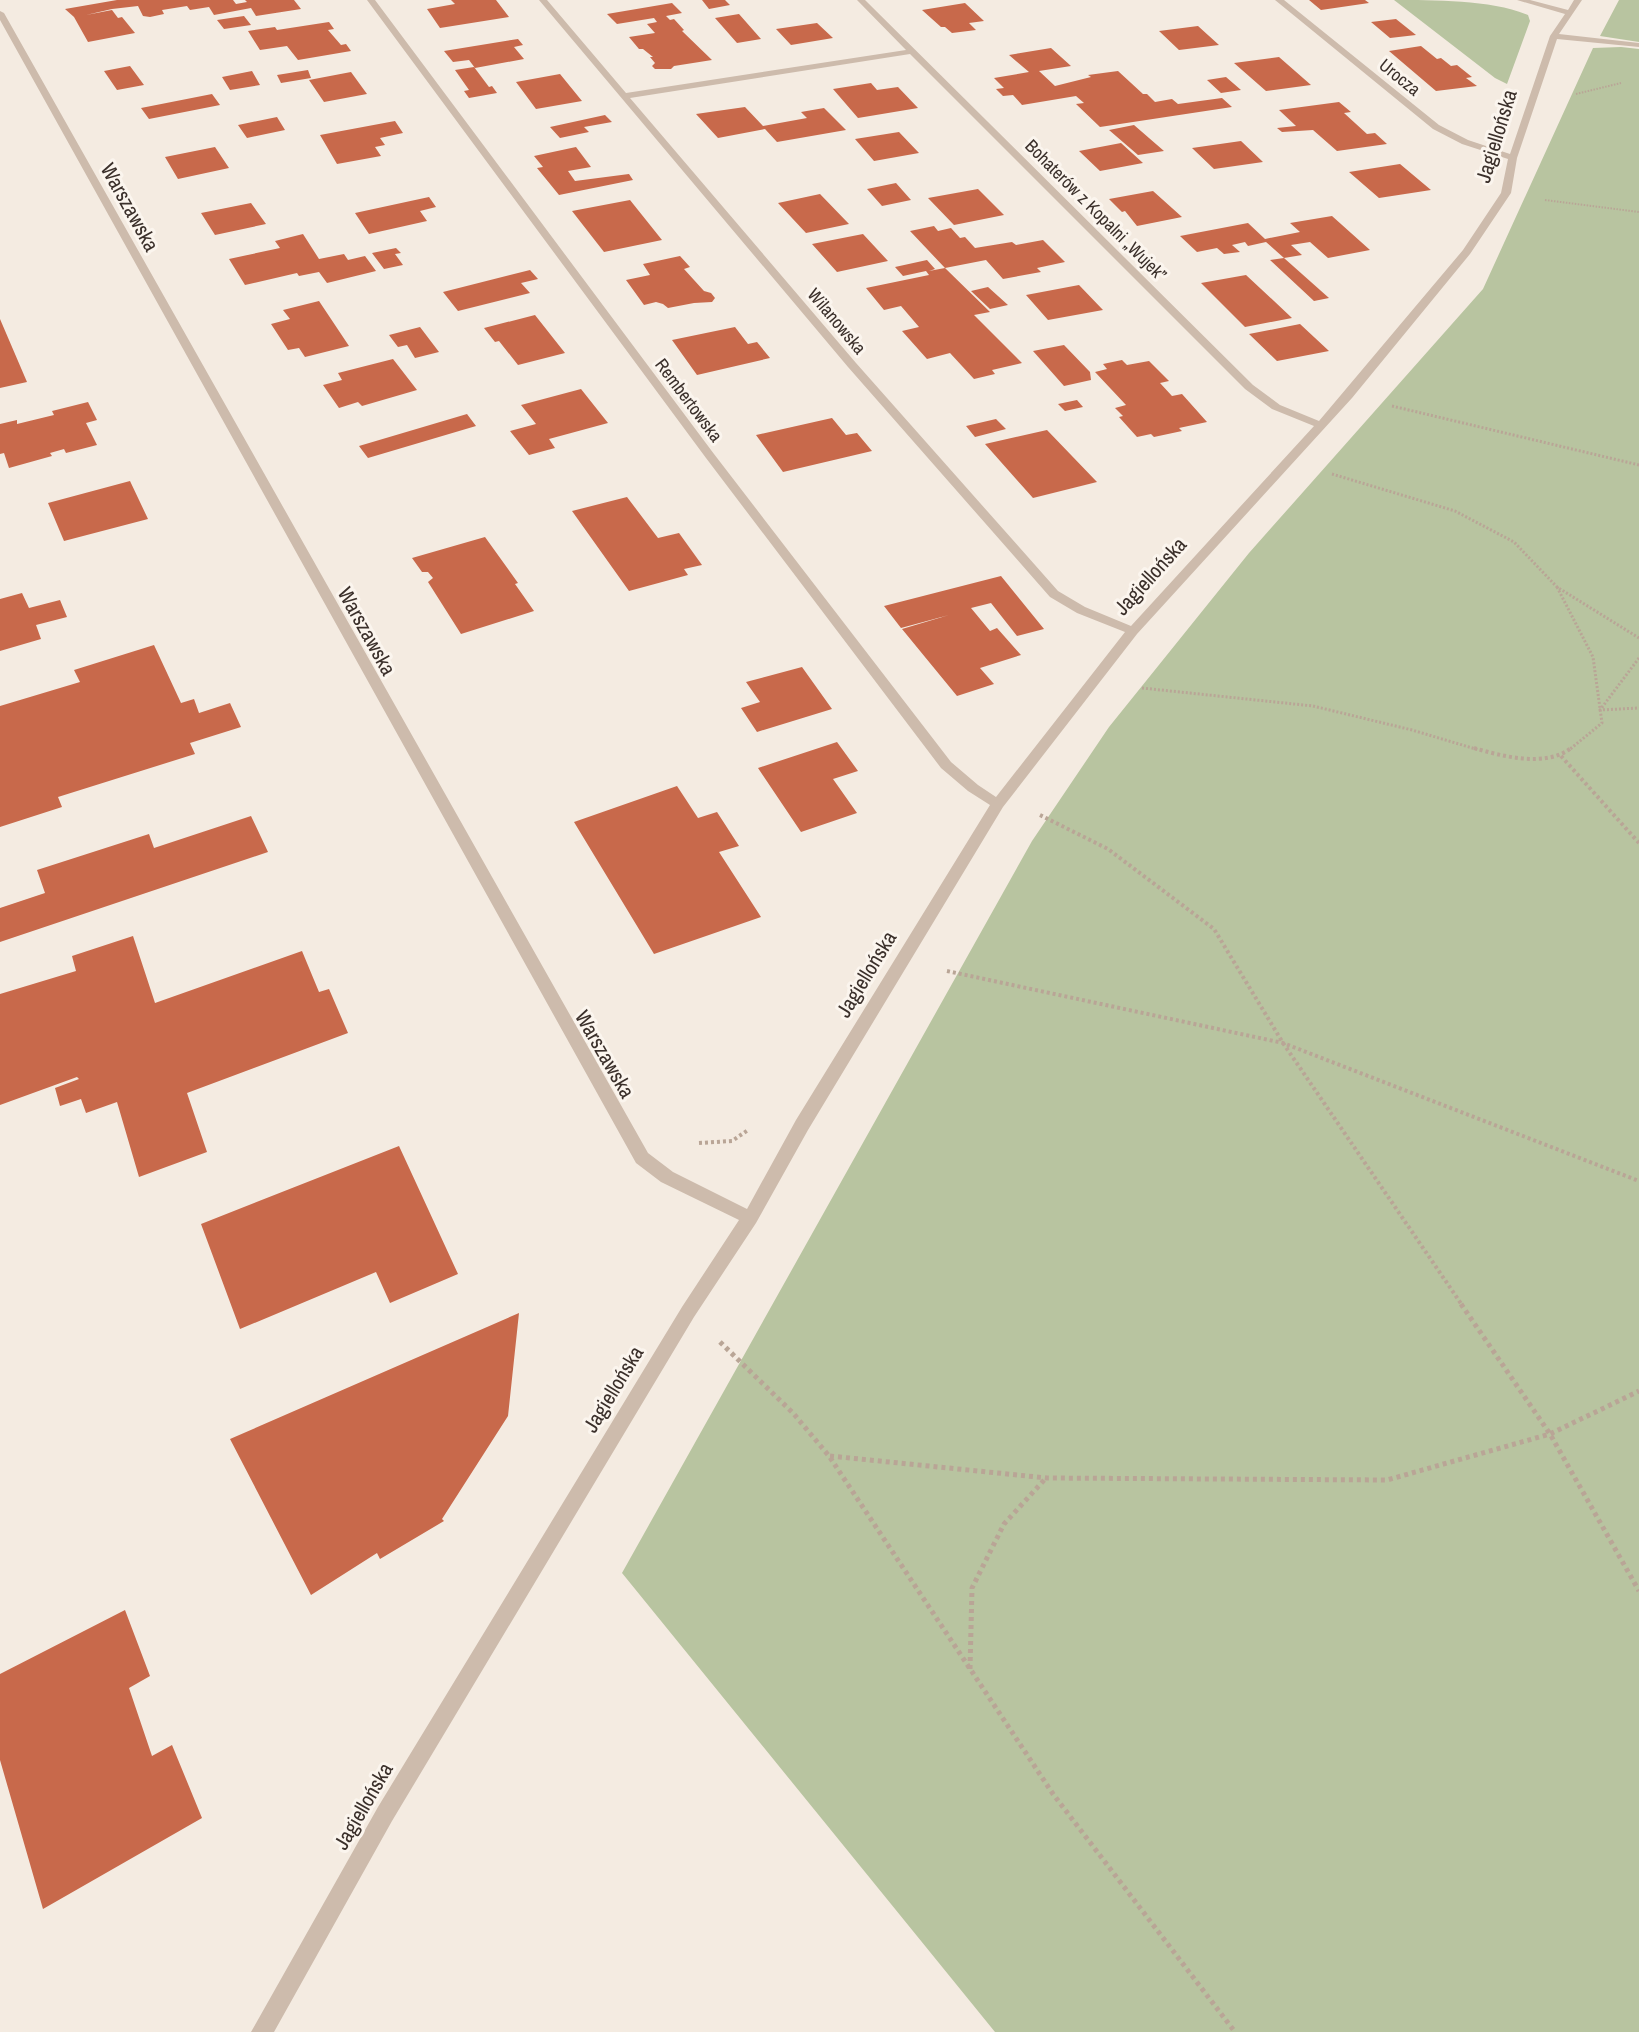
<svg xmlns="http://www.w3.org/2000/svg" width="1639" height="2032" font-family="'Archivo Narrow',sans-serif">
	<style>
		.green { fill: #b8c4a0 }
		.building { fill: #c8694b }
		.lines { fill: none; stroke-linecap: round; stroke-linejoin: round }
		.path-far3 { stroke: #b9a596; stroke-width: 2; stroke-dasharray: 1.5 1.5; stroke-linecap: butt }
		.path-far2 { stroke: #b9a596; stroke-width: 3; stroke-dasharray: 2 2; stroke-linecap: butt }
		.path-far1 { stroke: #b9a596; stroke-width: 4; stroke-dasharray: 3 3; stroke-linecap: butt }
		.path { stroke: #b9a596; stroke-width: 5; stroke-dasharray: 4 4; stroke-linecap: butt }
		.street { fill: #cdbbac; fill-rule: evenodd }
		.labels { text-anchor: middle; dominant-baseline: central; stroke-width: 6; stroke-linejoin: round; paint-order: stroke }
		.far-street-label { font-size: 18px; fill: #3b302b; stroke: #fbf5ee }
		.street-label { font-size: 21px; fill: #3b302b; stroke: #fbf5ee }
	</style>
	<rect width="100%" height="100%" fill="#f4ebe1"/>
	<!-- green -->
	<path class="green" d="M1394,0C1434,0 1493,0 1528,15L1530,21L1507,84L1495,78Z
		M1619,0H1639V42L1600,36Z
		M1621,47L1639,49V2032H995L622,1573L1032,841L1109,727L1249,553L1483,289L1593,48Z"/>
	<!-- building -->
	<path class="building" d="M117,0H233L236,4L247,2L245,0H294L301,9L256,16L251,8L214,15L209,7L190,10L187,6L162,10L164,14L150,17L143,16L138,6L112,9L86,15L112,10L118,18L122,17L135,33L88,42L74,17L65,9Z
		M451,0H496L509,17L440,28L427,9L455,4Z
		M702,0H725L730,5L709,9Z
		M1309,0H1365L1369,3L1321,10Z
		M672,3L682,13L666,16L670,20L674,19L684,30L682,31L712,60L674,66L671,69H655L652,66L655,63L650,57H653L643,49H639L629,37L655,33L647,24L657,22L654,18L617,24L607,14Z
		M965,3L984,21L969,23L976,30L952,33L945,27H941L922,10Z
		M739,14L761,39L737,43L715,18Z
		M244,16L251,25L224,29L217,20Z
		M1396,19L1416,35L1390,38L1371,22Z
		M329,22L334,29L328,30L341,45L346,44L351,51L298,60L287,46L260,50L248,31L275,27L277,30Z
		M817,23L833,38L791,45L776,29Z
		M1198,26L1219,45L1179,50L1159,31Z
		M518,39L523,45L514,47L524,59L475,68L469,60L453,62L444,51Z
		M1421,46L1437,59L1441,58L1451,66L1457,65L1472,77L1466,78L1477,86L1436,91L1389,51Z
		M1051,48L1071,66L1039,71L1055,86L1091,77L1088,75L1118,71L1143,94H1147L1155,102L1172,99L1178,104L1222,98L1232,107L1100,127L1076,104L1084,103L1076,96L1022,105L1013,95L1003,96L996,89L1004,88L994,78L1029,72L1009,55Z
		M1279,57L1311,85L1266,91L1234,63Z
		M130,66L144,85L117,90L104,71Z
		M474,67L489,87L492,86L497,93L469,98L464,91L469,90L455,70Z
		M308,70L311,78L281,83L277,75Z
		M252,71L260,85L230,90L222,77Z
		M351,72L367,94L324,102L309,80Z
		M560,74L582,101L536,109L516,82Z
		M1226,77L1241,90L1221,93L1207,80Z
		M871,83L877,90L898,87L918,108L858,118L833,89Z
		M212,94L220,105L149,119L141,108Z
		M1339,102L1351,112L1344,113L1367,134L1375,133L1387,144L1337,151L1313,130L1282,132L1277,128L1296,126L1279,110Z
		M745,107L763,126L807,118L801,112L824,108L846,130L777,142L765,129L718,138L696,114Z
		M605,115L612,122L584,127L589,132L560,138L550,127Z
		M277,117L285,130L247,138L238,125Z
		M395,121L403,133L380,138L385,145L375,147L381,156L337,164L320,135Z
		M1134,125L1164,151L1138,155L1109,130Z
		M899,132L919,153L874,161L855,139Z
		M1241,141L1263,162L1214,169L1192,148Z
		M1121,143L1143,163L1100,171L1079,151Z
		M215,147L229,168L178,179L165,157Z
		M576,147L591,167L568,171L575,181L629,174L633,180L559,195L537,168L543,167L534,156Z
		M1400,164L1431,190L1379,198L1349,172Z
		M896,183L911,200L882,206L867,189Z
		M978,189L1004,215L954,225L928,198Z
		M1153,191L1182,217L1137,226L1125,211L1122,212L1109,199Z
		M820,194L849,224L806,233L778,203Z
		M429,197L436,207L420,211L427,221L369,234L355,213Z
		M630,200L662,240L604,252L572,211Z
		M251,203L266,224L215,235L201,213Z
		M1332,216L1370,250L1328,258L1310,242L1291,245L1302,255L1284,258L1329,298L1314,301L1270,260L1284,258L1266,242L1248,246L1245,242L1232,245L1240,252L1224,254L1217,248L1197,252L1180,236L1248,223L1265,239L1300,232L1290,223Z
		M934,226L938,231L951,228L960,238L965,237L975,248L1012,242L1016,245L1043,240L1065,262L1037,268L1041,272L1003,279L986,260L945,268L910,231Z
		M303,234L319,259L344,254L348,260L365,256L376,271L327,283L319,272L299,276L297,273L245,285L229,259L280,248L275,241Z
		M863,234L888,261L837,272L812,244Z
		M396,248L401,253L395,254L403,265L384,269L372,253Z
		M680,256L690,267L684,269L704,291L711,293L715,298L712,302L694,303L668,308L663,304L656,302L644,305L626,280L650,275L643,264Z
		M927,260L935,269L929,271L945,268L990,312L974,315L1022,363L992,370L995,374L974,379L950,353L927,359L902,331L919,327L901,306L884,310L866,288L929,275L926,271L903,276L895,267Z
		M530,270L538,279L521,283L530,293L458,311L443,292Z
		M1246,275L1274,301L1292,318L1245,327L1201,283Z
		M1079,285L1103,310L1048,320L1026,295Z
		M988,287L1008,305L990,309L971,291Z
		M319,301L349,346L305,357L299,348L288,350L271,324L290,319L283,310Z
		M535,315L565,353L518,365L499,341L495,342L484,328Z
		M0,319L27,382L0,388Z
		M1300,324L1329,351L1277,361L1249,334Z
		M420,327L439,352L415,358L407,345L398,347L389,335Z
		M735,327L748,344L757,342L770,358L697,375L672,340Z
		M1064,345L1090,372L1091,380L1064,386L1033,351Z
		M393,359L417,390L362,406L358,402L339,408L323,385L342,380L338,373Z
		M1122,360L1127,365L1149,361L1169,381L1160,383L1172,396L1182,394L1207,422L1179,428L1182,431L1154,437L1151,434L1137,437L1119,417L1123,416L1115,408L1126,405L1095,372L1107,369L1103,364Z
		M581,389L608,423L549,439L555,448L529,455L510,431L536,424L521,405Z
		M1077,400L1083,407L1065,411L1058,404Z
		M88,402L97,420L86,423L97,445L66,453L64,449L50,453L52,456L9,468L4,453L0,454V424L17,420V424L54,415L52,411Z
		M467,414L476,426L368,458L359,446Z
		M832,418L846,435L857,433L872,451L783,472L756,435Z
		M996,419L1006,429L975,437L966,426Z
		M1047,430L1097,482L1033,498L985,444Z
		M130,481L148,519L64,541L48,503Z
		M627,497L658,538L679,533L702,565L684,569L688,575L629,591L572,511Z
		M485,537L518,583L515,584L534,611L461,634L428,582L433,578L428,572H422L412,558Z
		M1001,576L1044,629L1017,636L991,603L971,608L990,631L997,628L1021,655L980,668L994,684L957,696L902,629L949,615L901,628L884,606Z
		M22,593L29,608L60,600L67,617L36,625L41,639L0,651V599Z
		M154,645L181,703L194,699L199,713L230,703L241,727L190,743L195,754L58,797L62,807L0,827V706L80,682L74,670Z
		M802,667L832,709L757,732L741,708L760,702L746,682Z
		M837,742L858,771L833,779L857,813L801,832L758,768Z
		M677,786L698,818L717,812L739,846L719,852L761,917L654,954L574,822Z
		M251,816L268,852L0,942V908L45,893L37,870L149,834L154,848Z
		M133,936L155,1003L302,951L319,992L329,989L348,1033L187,1093L207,1152L139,1177L117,1102L86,1113L81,1099L60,1106L55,1088L79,1079L77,1077L0,1105V994L76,971L72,956Z
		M399,1146L458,1274L390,1303L376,1272L240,1329L201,1224Z
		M519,1313L508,1416L442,1519L444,1521L380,1559L377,1553L311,1595L230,1439Z
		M125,1610L150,1676L129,1688L152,1756L172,1745L202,1818L43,1909L0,1760V1674Z"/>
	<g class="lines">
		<!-- path-far3 -->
		<path class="path-far3" d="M1576,94L1621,83
			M1545,200L1639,212"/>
		<!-- path-far2 -->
		<path class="path-far2" d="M1392,406L1639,465
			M1332,474L1455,511L1514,542L1557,587L1639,638
			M1557,587L1593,657L1602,723L1569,750
			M1639,658L1600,710L1639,708
			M1142,688L1313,706L1412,730L1479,750"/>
		<!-- path-far1 -->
		<path class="path-far1" d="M1474,748C1501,756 1546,768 1571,748
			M1561,756L1639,843
			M1040,815L1108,849L1214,929L1283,1043L1462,1305
			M947,971L1283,1043L1639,1181
			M699,1143L732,1141L748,1130"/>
		<!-- path -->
		<path class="path" d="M1461,1304L1550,1434L1639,1591
			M720,1342L793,1413L829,1456L1053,1794L1235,2032
			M830,1456L1047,1478L1387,1480L1550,1434L1639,1391
			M970,1669L972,1588L1004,1524L1046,1478"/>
		<!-- street -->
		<path class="street" d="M367,0H375L714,454L951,762L978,785L996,797L1125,632L1077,613L1050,597L848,367L539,0H547L626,93L906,50L857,0H865L1253,385L1280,405L1319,421L1463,250L1501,193L1508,159L1462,144L1433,129L1275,0H1284L1439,125L1468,140L1510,154L1550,36L1565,14L1517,0H1530L1568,10L1574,0H1582L1559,34L1639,43V47L1557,39L1517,158L1511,193L1470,254L1352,398L1137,634L1003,807L808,1130L756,1223L694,1317L392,1821L274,2032H251L378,1807L682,1307L739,1220L661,1182L636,1163L0,20V11L4,13L648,1153L673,1172L747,1209L796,1120L990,805L968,791L941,768L706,458ZM910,54L1245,389L1272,409L1314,426L1131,626L1085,607L1058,591L856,363L630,98Z"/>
	</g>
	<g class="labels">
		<!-- far-street labels -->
		<g class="far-street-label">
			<text transform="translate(1400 77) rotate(39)">Urocza</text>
			<text transform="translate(1096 210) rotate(45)">Bohaterów z Kopalni „Wujek”</text>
			<text transform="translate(837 321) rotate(50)">Wilanowska</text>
			<text transform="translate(689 400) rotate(53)">Rembertowska</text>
		</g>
		<!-- street labels -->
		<g class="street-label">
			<text transform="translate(1496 136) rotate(-73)">Jagiellońska</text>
			<text transform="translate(130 207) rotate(61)">Warszawska</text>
			<text transform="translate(1150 576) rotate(-48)">Jagiellońska</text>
			<text transform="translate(367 631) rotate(61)">Warszawska</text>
			<text transform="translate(866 974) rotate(-59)">Jagiellońska</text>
			<text transform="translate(605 1054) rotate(60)">Warszawska</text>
			<text transform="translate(613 1389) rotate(-59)">Jagiellońska</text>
			<text transform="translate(363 1806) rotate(-60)">Jagiellońska</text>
		</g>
	</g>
</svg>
